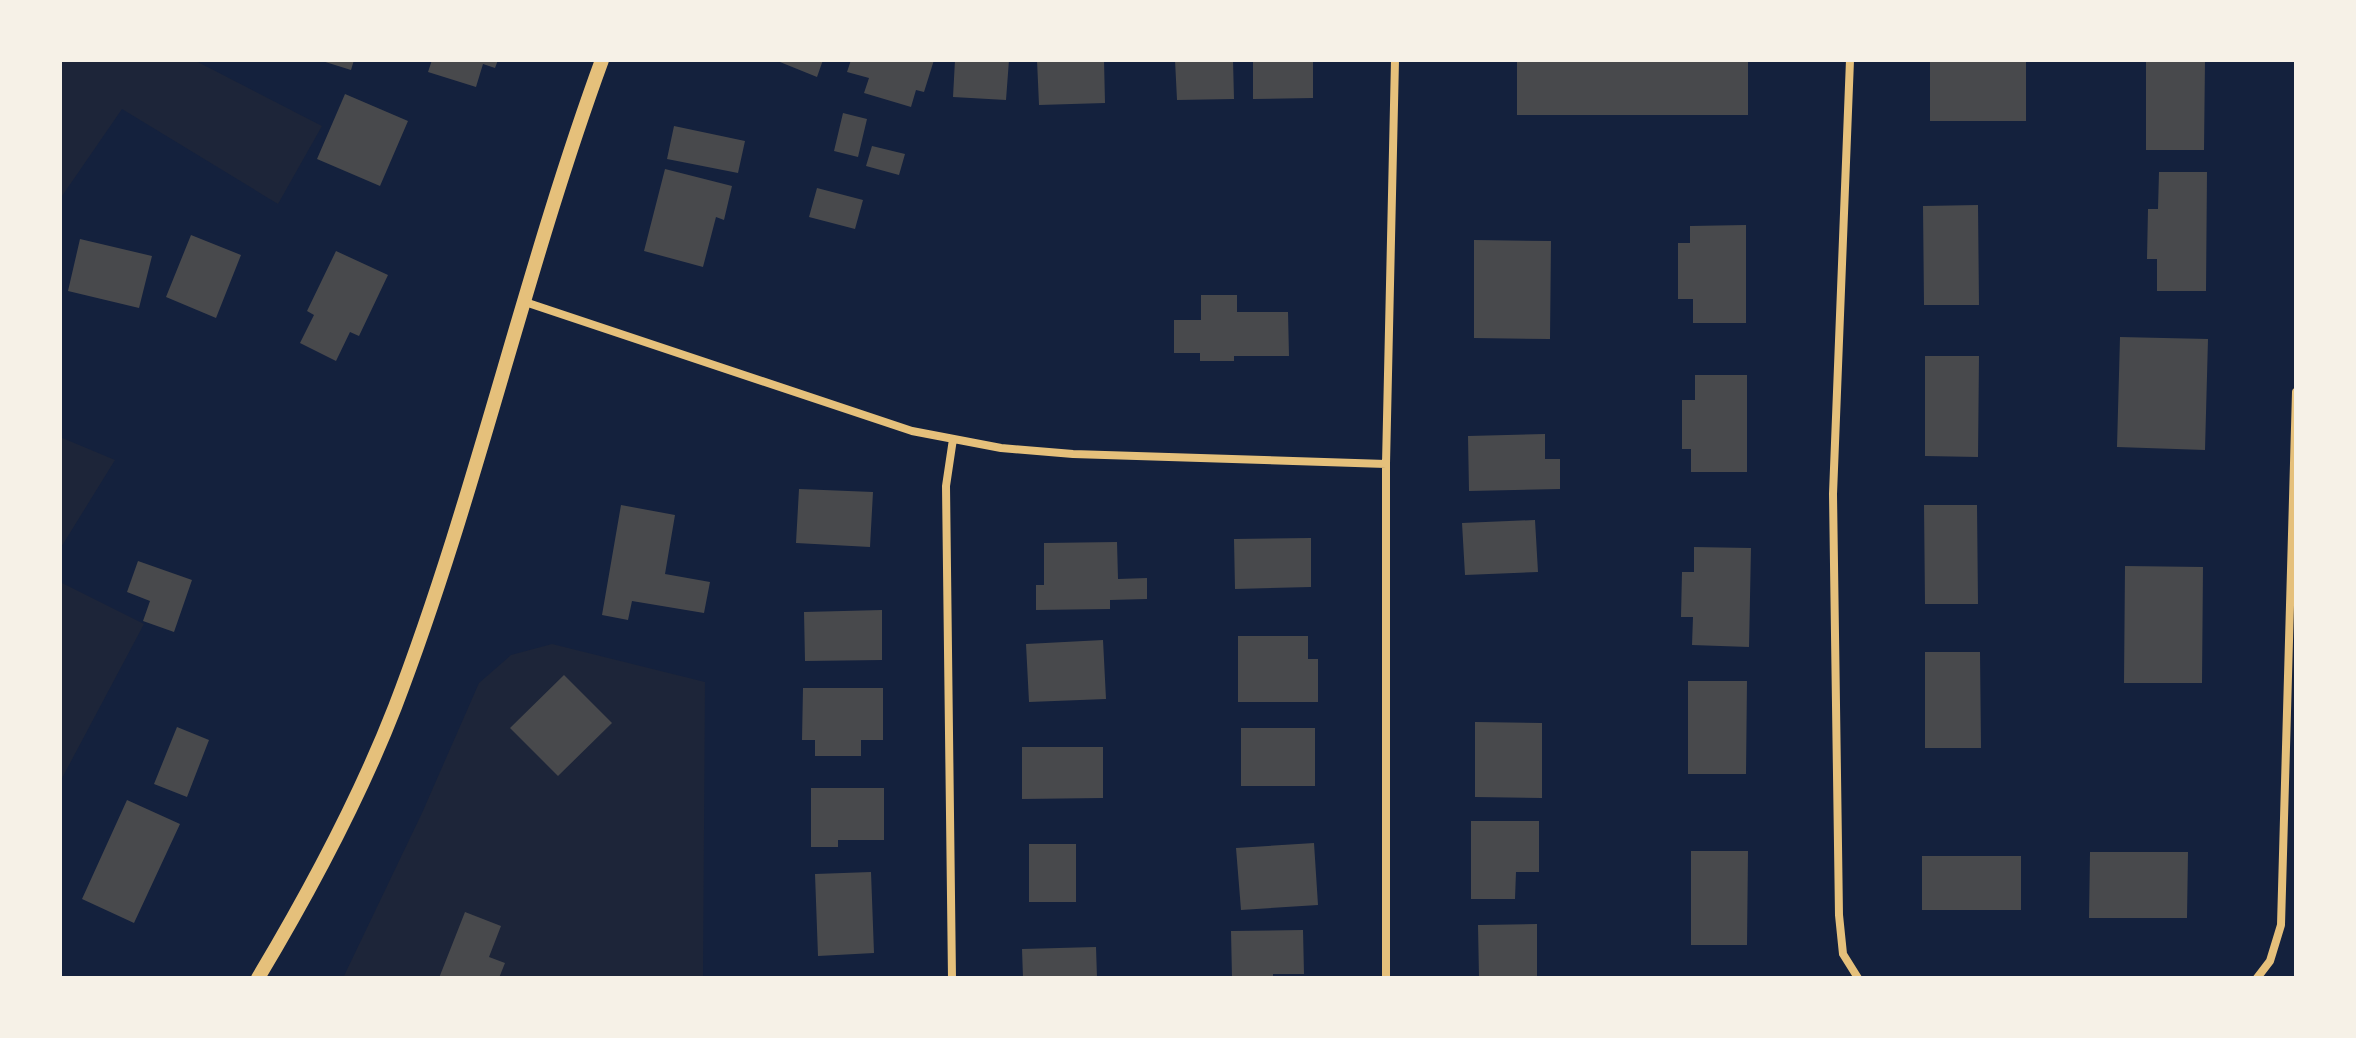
<svg xmlns="http://www.w3.org/2000/svg" width="2356" height="1038" font-family="'Roboto Condensed',sans-serif">
	<style>
		.green { fill: #1d2539 }
		.building { fill: #48494c }
		.lines { fill: none; stroke-linecap: round; stroke-linejoin: round }
		.minor { stroke: #e5c07b; stroke-width: 8 }
		.tertiary { stroke: #e5c07b; stroke-width: 14 }
	</style>
	<rect width="100%" height="100%" fill="#14213d"/>
	<!-- green -->
	<path class="green" d="M60,60H194L322,126L278,204L122,109L60,199Z
		M60,437L115,460L60,549Z
		M60,582L144,624L60,782Z
		M552,644L705,682L703,978H343L422,813L479,683L511,655Z"/>
	<!-- building -->
	<path class="building" d="M319,60H354L351,70Z
		M432,60H498L495,68L483,64L476,87L428,72Z
		M775,60H823L817,77Z
		M851,60H934L924,92L916,90L911,107L864,93L869,78L847,72Z
		M955,60H1009L1006,100L953,97Z
		M1037,60H1104L1105,103L1039,105Z
		M1175,60H1233L1234,99L1177,100Z
		M1253,60H1313V98L1253,99Z
		M1517,60H1748V115H1517Z
		M2146,60H2205L2204,150H2146Z
		M1930,61H2026V121H1930Z
		M345,94L408,121L380,186L317,159Z
		M843,113L867,119L858,157L834,151Z
		M674,126L745,141L738,173L667,159Z
		M872,146L905,154L899,175L866,166Z
		M665,169L732,186L724,220L716,217L703,267L644,251Z
		M2159,172H2207L2206,291H2157V259H2147L2148,209H2158Z
		M817,188L863,200L855,229L809,217Z
		M1978,205L1979,305H1924L1923,206Z
		M1746,225V323H1693V299H1678V243H1690V226Z
		M191,235L241,255L216,318L166,297Z
		M80,239L152,256L139,308L68,291Z
		M1474,240L1551,241L1550,339L1474,338Z
		M336,251L388,275L359,336L350,332L336,361L300,343L314,315L307,311Z
		M1201,295H1237V312H1288L1289,356H1234V361H1200V353H1174V320H1201Z
		M2120,337L2208,339L2205,450L2117,447Z
		M1925,356H1979L1978,457L1925,456Z
		M1695,375H1747V472H1691V449H1682V400H1695Z
		M1545,434V459H1560V489L1469,491L1468,436Z
		M799,489L873,492L870,547L796,543Z
		M621,505L675,515L665,574L710,582L704,613L632,601L628,620L602,615Z
		M1924,505H1977L1978,604H1925Z
		M1535,520L1538,572L1465,575L1462,523Z
		M1311,538V587L1235,589L1234,539Z
		M1117,542L1118,579L1147,578V599L1110,600V609L1036,610V585H1044V543Z
		M1694,547L1751,548L1749,647L1692,645L1693,617H1681L1682,572H1694Z
		M138,561L192,580L174,632L143,621L150,601L127,592Z
		M2125,566L2203,567L2202,683H2124Z
		M882,610V660L805,661L804,612Z
		M1238,636H1308V659H1318V702H1238Z
		M1103,640L1106,699L1029,702L1026,644Z
		M1925,652H1980L1981,748H1925Z
		M564,675L612,723L558,776L510,728Z
		M1688,681H1747L1746,774H1688Z
		M803,688H883V740H861V756H815V740H802Z
		M1475,722L1542,723V798L1475,797Z
		M177,727L209,740L187,797L154,784Z
		M1241,728H1315V786H1241Z
		M1022,747H1103V798L1022,799Z
		M811,788H884V840H838V847H811Z
		M127,800L180,824L134,923L82,899Z
		M1471,821H1539V872H1516L1515,899H1471Z
		M1314,843L1318,905L1241,910L1236,848Z
		M1029,844H1076V902H1029Z
		M1691,851H1748L1747,945H1691Z
		M2090,852H2188L2187,918H2089Z
		M1922,856H2021V910H1922Z
		M871,872L874,953L818,956L815,874Z
		M465,912L501,926L489,957L505,963L499,978H439Z
		M1537,924V978H1479L1478,925Z
		M1303,930L1304,974H1273V978H1232L1231,931Z
		M1096,947L1097,978H1023L1022,949Z"/>
	<g class="lines">
		<!-- minor -->
		<path class="minor" d="M1850,60L1833,494L1839,915L1843,954L1858,978
			M525,302L912,431L1001,448L1073,454L1386,464
			M952,978L946,486L953,439
			M1386,978V464L1395,60
			M2257,978L2270,961L2281,925L2296,392"/>
		<!-- tertiary -->
		<path class="tertiary" d="M258,978C310,891 358,802 395,707C476,496 524,273 602,60"/>
	</g>
	<!-- border -->
	<rect width="2356" height="1038" fill="none" stroke="#f6f1e7" stroke-width="124"/>
</svg>
